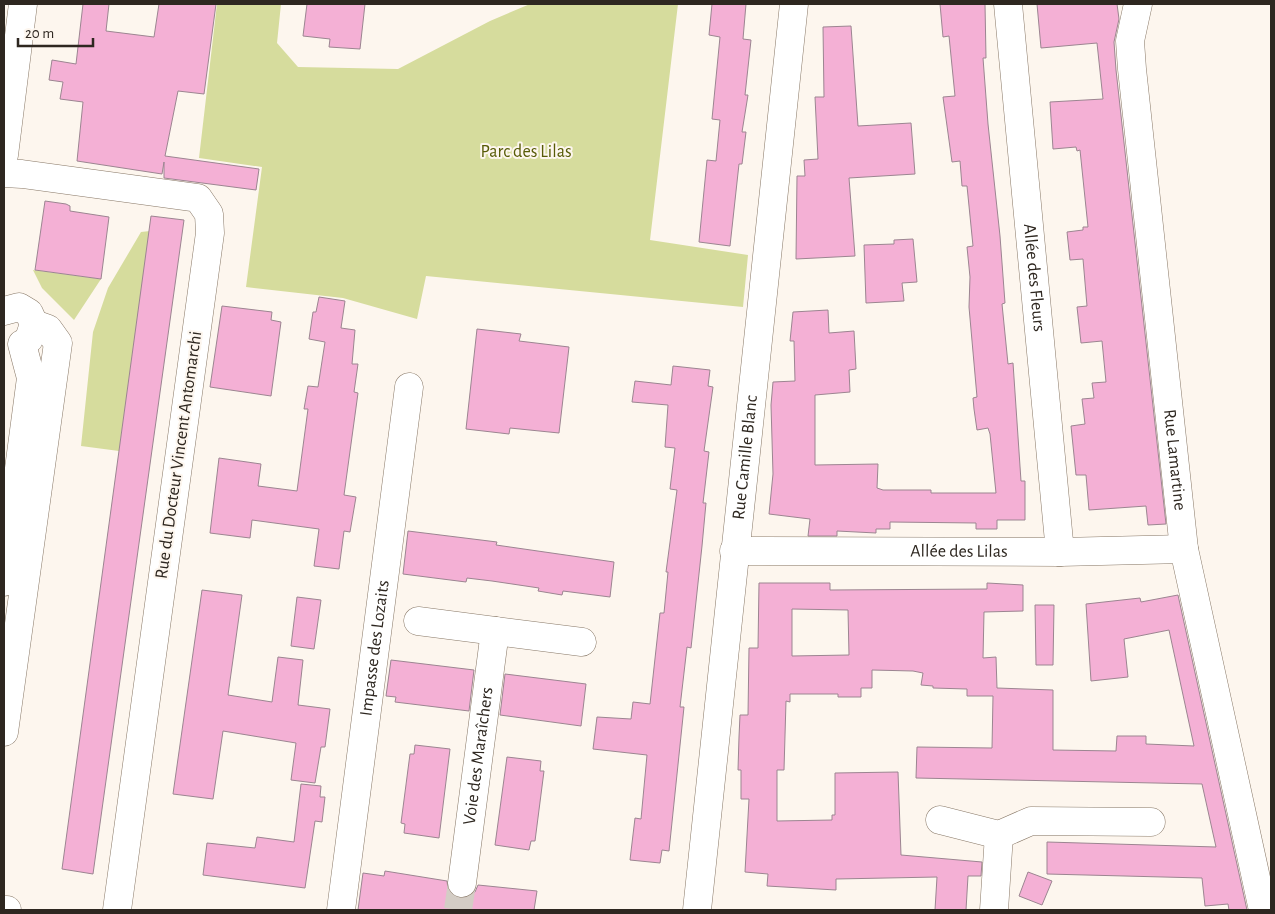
<svg xmlns="http://www.w3.org/2000/svg" width="1275" height="914" font-family="'Alegreya Sans',sans-serif">
	<style>
		.green { fill: #d6dc9d }
		.building { fill: #f4b0d5; stroke: #9c8591; fill-rule: evenodd }
		.lines { fill: none; stroke-linecap: round; stroke-linejoin: round }
		.minor-tunnel { stroke: #d4cdc5; stroke-width: 28; stroke-dasharray: 28 14; stroke-linecap: butt }
		.minor-casing { stroke: #887867; stroke-width: 29 }
		.minor { stroke: #fff; stroke-width: 28 }
		.labels { text-anchor: middle; dominant-baseline: central; stroke-width: 4; stroke-linejoin: round; paint-order: stroke }
		.park-label { font-size: 18px; fill: #575b06; stroke: #fdf6ee }
		.street-label { font-size: 18px; fill: #2e2720; stroke: #fdf6ee }
	</style>
	<rect width="100%" height="100%" fill="#fdf6ee"/>
	<!-- green -->
	<path class="green" d="M217,4H281L277,43L298,67L398,69L490,21L530,4H678L650,240L748,255L743,307L426,276L417,319L343,298L246,287L262,167L199,158Z
		M150,231L119,451L81,446L93,332L108,288L141,232Z
		M33,270L101,279L74,320L42,288Z"/>
	<!-- building -->
	<path class="building" d="M83,4H109L106,31L154,37L159,4H216L204,94L178,91L165,156L259,169L256,190L164,178V162L162,174L77,161L83,102L60,99L63,82L49,80L52,60L76,64Z
		M307,4H365L360,49L329,47L330,39L303,36Z
		M712,4H746L743,39L751,40L745,95H748L742,132H746L742,164H739L730,246L699,242L707,160L716,161L720,120L712,119L720,37L709,35Z
		M940,4H985L986,58H983L988,124L1000,236L1005,303L1002,304L1008,364L1013,363L1021,481H1025V520H997V529H976V523L890,522V529H876V533L837,531V536H808L810,519L769,514L773,474L771,405L773,382L795,381L794,341H790L793,312L828,310L829,333L854,331L856,369L849,370L850,392L815,395V465L878,464L877,488L883,490H931V493H996L990,434L988,428L977,430L974,409L973,398L977,397L969,307L970,277L967,247L973,246L967,186H962L960,161L952,162L943,97L955,96L949,36L943,37Z
		M1037,4H1117L1119,19L1114,42L1116,70L1166,524L1148,525L1146,506L1089,510L1086,475H1076L1071,426L1085,424L1082,399L1094,398L1092,383L1106,382L1102,341L1081,343L1077,307L1087,306L1083,259L1070,260L1067,232L1083,230V227H1088L1080,150L1077,151L1076,147L1053,149L1050,102L1103,99L1097,43L1041,48Z
		M851,26L858,126L911,123L915,174L849,178L855,256L796,259L797,176H805L804,160L818,159L815,97H824L823,27Z
		M45,201L66,204L70,206V211L109,217L101,279L35,270Z
		M151,216L184,220L93,874L62,869Z
		M913,239L917,282L902,283L904,301L866,303L864,245L894,244V240Z
		M319,297L345,301L341,328L355,330L352,364H358L354,392L358,393L344,495L356,497L350,532L344,531L339,569L314,566L319,529L252,520L250,538L210,533L219,458L261,464L258,486L297,491L308,409H304L308,386L318,387L325,342L309,339L313,312H316Z
		M222,306L272,312L271,320L281,322L271,396L210,387Z
		M477,329L521,334L519,341L569,347L559,433L510,428L509,434L466,429Z
		M673,366L710,370L708,386L713,387L704,451L709,452L703,503H706L702,546L691,648L687,647L680,707H684L669,851L662,850L660,863L630,860L635,818L641,819L647,755L593,749L597,717L631,719L633,702L650,704L660,613H664L668,572H666L677,490L670,489L675,448L665,447L668,405L632,402L635,381L671,385Z
		M408,531L497,542L496,545L614,562L610,597L563,591L562,595L538,591L539,588L492,581L467,578L466,582L403,574Z
		M759,583H830V590L987,589V583L1023,585V611L984,612L983,658L996,657L997,688L1053,690V750L1116,751L1117,736H1146V744L1194,746L1169,630L1124,639L1128,677L1091,681L1086,604L1140,598L1141,602L1178,595L1247,910H1229L1228,904L1205,906L1202,878L1047,874V842L1216,847L1202,784L916,778L917,747L992,748L993,696H967V689L933,688V686L921,685L923,673L913,671L872,670V688H861V697H838V694H790V702L786,701L784,770H777V821L832,820V815H835V773L898,772L901,855L982,862L981,876H968L966,910H935L937,877L836,879V890L767,886L768,874L745,872L749,799H741V770H738L739,737L740,715H748L749,648H758ZM792,609L848,610L849,655L792,656Z
		M202,590L242,595L228,695L272,702L278,657L303,660L298,705L330,709L325,747H321L315,783L291,780L296,743L223,731L213,799L173,794Z
		M297,597L321,600L314,649L291,646Z
		M1035,605H1054L1053,665H1036Z
		M391,660L474,670L469,711L395,702L396,697L386,696Z
		M505,674L586,684L581,726L500,715Z
		M415,745L450,749L439,838L404,833L405,824L401,823L410,754H414Z
		M507,757L541,761L540,771H544L535,841H531L529,850L495,845Z
		M301,784L321,786L320,797H325L322,822L315,821L305,888L203,875L207,843L255,848L257,837L294,842Z
		M385,871L447,881L448,889L452,895L460,898L468,897L475,892L478,885L537,891L534,910H358L363,873L384,876Z
		M1028,872L1052,881L1042,905L1019,896Z"/>
	<g class="lines">
		<!-- minor-tunnel -->
		<path class="minor-tunnel" d="M458,910L462,883"/>
		<!-- minor casing -->
		<g class="minor-casing">
			<g id="minor">
				<path id="s1" d="M1008,4L1060,552"/>
				<path id="s2" d="M1138,4L1130,41L1132,69L1184,549L1263,910"/>
				<path d="M4,155L23,4"/>
				<path d="M4,173L22,174L198,198L209,214L210,233L117,910"/>
				<path d="M4,311L19,307L29,313L34,324L29,339"/>
				<path id="s3" d="M734,551L1060,552L1184,549"/>
				<path d="M4,582L31,378L22,344"/>
				<path d="M418,621L582,642"/>
				<path d="M4,732L58,343L48,329L34,324"/>
				<path d="M940,820L999,835L1031,821L1151,822"/>
				<path id="s4" d="M462,883L495,631"/>
				<path d="M4,910H7"/>
				<path id="s5" d="M341,910L409,387"/>
				<path id="s6" d="M697,910L794,4"/>
				<path d="M994,910L999,835"/>
			</g>
		</g>
		<!-- minor -->
		<use href="#minor" class="minor"/>
	</g>
	<g class="labels">
		<!-- park labels -->
		<g class="park-label">
			<text x="526" y="152">Parc des Lilas</text>
		</g>
		<!-- street labels -->
		<g class="street-label">
			<text stroke="none"><textPath href="#s1" startOffset="275">Allée des Fleurs</textPath></text>
			<text transform="translate(179 455) rotate(-82)">Rue du Docteur Vincent Antomarchi</text>
			<text stroke="none"><textPath href="#s6" startOffset="455">Rue Camille Blanc</textPath></text>
			<text stroke="none"><textPath href="#s2" startOffset="459">Rue Lamartine</textPath></text>
			<text stroke="none"><textPath href="#s3" startOffset="225">Allée des Lilas</textPath></text>
			<text stroke="none"><textPath href="#s5" startOffset="264">Impasse des Lozaits</textPath></text>
			<text stroke="none"><textPath href="#s4" startOffset="128">Voie des Maraîchers</textPath></text>
		</g>
	</g>
	<!-- border -->
	<rect width="1275" height="914" fill="none" stroke="#2e2720" stroke-width="10"/>
	<!-- scale -->
	<path d="M18 38v8h75v-8" fill="none" stroke="#2e2720" stroke-width="2.5"/>
	<text x="25" y="38" font-size="15" fill="#2e2720" stroke="#fdf6ee" stroke-width="4" paint-order="stroke">20 m</text>
</svg>
